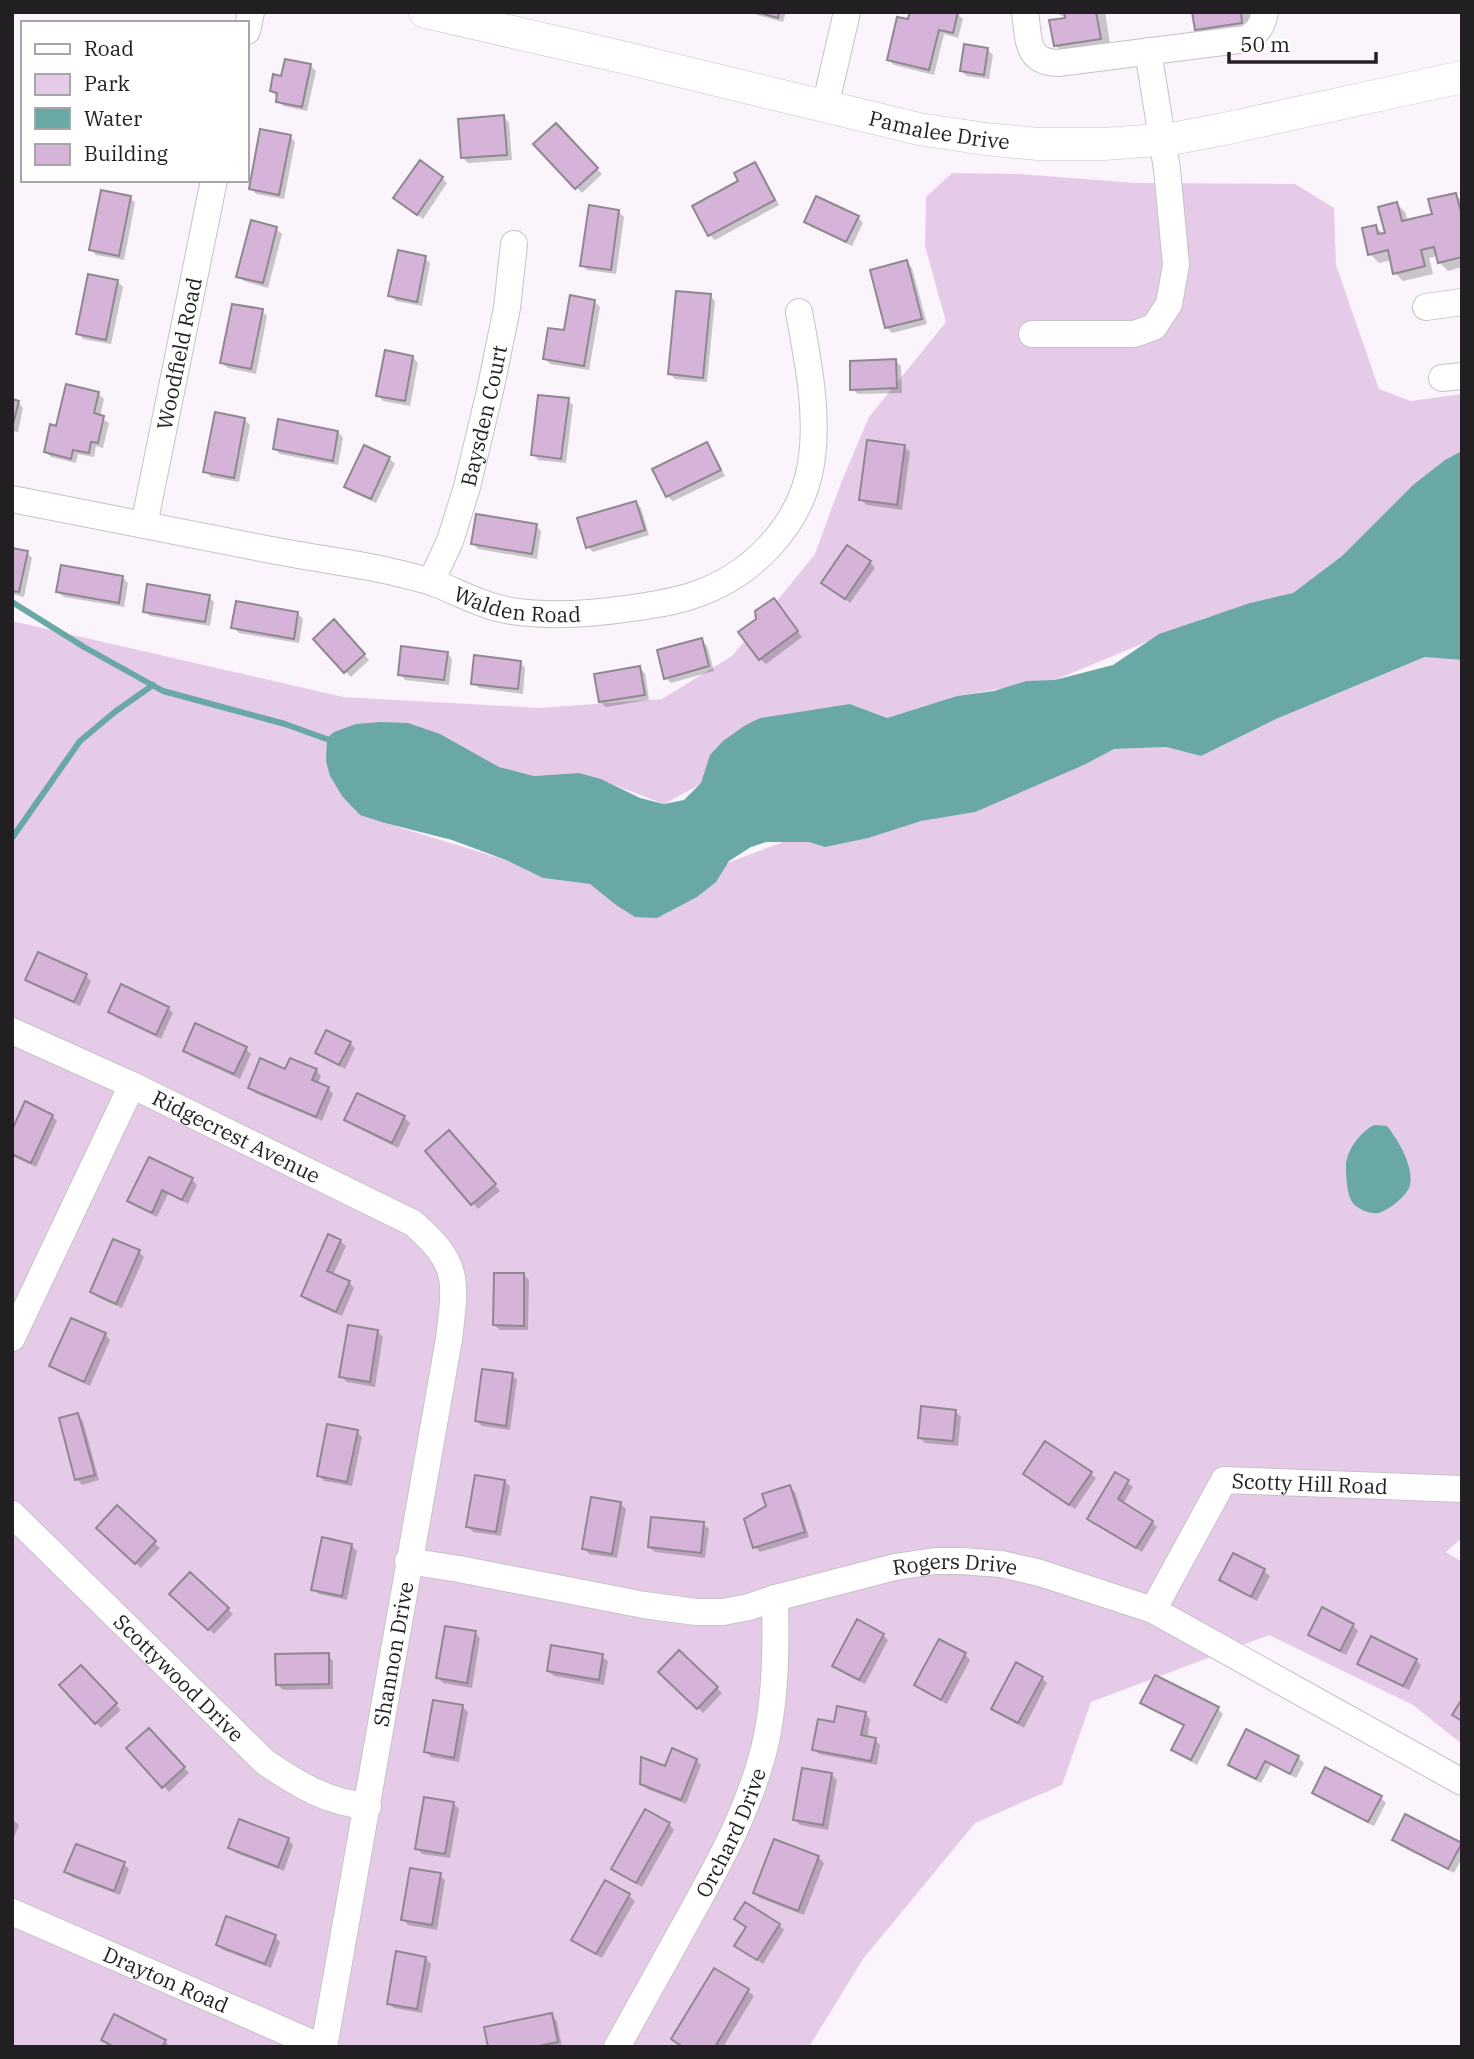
<svg xmlns="http://www.w3.org/2000/svg" width="1474" height="2059" font-family="'IBM Plex Serif',serif">
	<style>
		.green { fill: #e6cbe9 }
		.water { fill: #69a8a4 }
		.shadow { fill: #0003 }
		.lines { fill: none; stroke-linecap: round; stroke-linejoin: round }
		.stream { stroke: #69a8a4; stroke-width: 6 }
		.building { fill: #d6b3d9; stroke: #908890; stroke-width: 2 }
		.minor-casing { stroke: #c8c0c9; stroke-width: 28 }
		.major-casing { stroke: #c8c0c9; stroke-width: 33 }
		.minor { stroke: #fff; stroke-width: 26 }
		.major { stroke: #fff; stroke-width: 32 }
		.labels { text-anchor: middle; dominant-baseline: central; stroke-width: 7; stroke-linejoin: round; paint-order: stroke }
		.street-label { font-size: 21px; fill: #221f23; stroke: #fff }
	</style>
	<rect width="100%" height="100%" fill="#fcf4fd"/>
	<!-- green -->
	<path class="green" d="M952,173L1019,174L1136,183L1295,184L1334,208L1336,265L1379,389L1411,401L1462,394V453L1342,556L1293,593L1204,618L1055,680L957,696L887,718L850,704L664,804L601,780L579,773L534,776L499,767L330,776L385,823L506,860L543,878L591,884L616,905L786,841L921,821L1086,764L1114,749L1166,747L1201,756L1276,719L1426,657L1462,660V1538L1446,1552L1462,1562V1744L1413,1705L1269,1635L1091,1702L1062,1785L975,1823L863,1959L809,2047H12V621L343,697L540,708L662,699L732,656L815,554L841,483L869,417L946,322L925,246L926,197Z"/>
	<!-- water -->
	<path class="water" d="M1462,451V660L1425,657L1276,719L1201,756L1166,747L1114,749L1086,764L975,812L921,821L868,838L825,847L809,842H766L751,847L729,861L716,882L697,897L657,918L635,917L616,905L590,884L543,878L506,860L452,840L385,823L360,815L342,796L330,776L326,761L327,738L334,732L356,724L381,722L408,723L440,734L499,767L534,776L579,773L601,779L640,798L664,804L684,800L701,783L710,755L723,741L744,726L760,718L850,704L887,718L957,696L994,691L1026,681L1055,680L1113,665L1159,634L1250,603L1293,593L1342,556L1413,485L1445,460Z
		M1374,1125L1387,1126C1398,1140 1414,1166 1410,1185C1408,1195 1389,1210 1379,1213C1371,1215 1354,1208 1351,1200C1347,1192 1346,1177 1346,1168C1345,1152 1360,1132 1374,1125Z"/>
	<!-- shadow -->
	<path class="shadow" d="M754,12H786L783,22L757,15Z
		M1057,12H1105L1111,50L1067,57L1055,45L1067,19L1066,15L1061,16Z
		M1194,12H1249L1253,34L1209,41L1197,29Z
		M957,14L963,19L958,38L944,34L934,75L894,65L889,60L910,21Z
		M987,49L993,55L989,79L967,76L961,71Z
		M310,65L316,71L307,111L283,106L272,91L283,78Z
		M504,117L509,123L512,160L468,163L463,158Z
		M556,126L602,174L582,193L536,144Z
		M290,136L295,142L284,199L256,194L251,188Z
		M754,164L760,169L779,205L715,240L709,235L741,182Z
		M442,178L447,183L423,219L395,198Z
		M1456,195L1462,201V267L1448,271L1439,262L1438,256L1429,258L1433,274L1403,281L1395,273L1392,260L1379,263L1370,254L1375,226L1384,235L1387,234L1397,204L1405,212L1408,221L1434,215Z
		M130,197L135,203L124,260L96,255L91,249Z
		M618,211L624,217L616,274L587,270L582,265Z
		M858,217L863,223L852,246L812,227L806,222Z
		M276,229L282,234L268,288L244,281L238,276Z
		M425,258L430,263L422,306L396,301L390,295Z
		M906,262L912,268L927,324L892,333L887,328Z
		M117,281L123,287L111,344L83,339L78,333Z
		M710,296L715,301L707,382L675,379L670,374Z
		M594,301L600,307L589,370L550,364L545,359L565,332Z
		M262,311L267,316L256,374L228,368L222,363Z
		M413,357L418,363L410,406L383,401L378,395Z
		M895,361L901,366L902,393L858,394L852,389Z
		M98,393L104,399L100,417L109,423L103,448L96,446L94,457L78,454L76,463L51,457L46,452L58,428Z
		M568,400L573,405L566,463L538,460L533,454Z
		M12,401L18,402L23,408L18,432L12,431Z
		M244,419L250,425L239,482L211,477L205,471Z
		M338,432L343,438L338,465L280,454L274,449Z
		M707,444L712,450L725,476L673,501L667,496Z
		M904,446L910,452L902,510L867,505L861,500Z
		M365,447L389,458L395,464L376,503L352,492L346,487Z
		M636,503L641,508L649,535L593,552L588,547Z
		M536,526L541,531L537,559L478,549L473,544Z
		M12,550L27,553L32,558L24,597L12,594Z
		M870,562L875,568L850,603L823,583Z
		M122,577L128,583L124,607L64,597L58,592Z
		M209,597L214,602L210,626L150,616L145,611Z
		M779,605L802,637L766,664L760,659Z
		M297,613L303,619L299,643L239,633L233,627Z
		M334,622L369,660L351,677L315,639Z
		M701,640L707,646L714,671L671,683L666,678Z
		M447,653L452,659L449,685L405,680L400,674Z
		M520,662L525,668L523,694L479,688L473,683Z
		M639,668L645,673L649,700L606,707L600,702Z
		M86,976L91,981L80,1006L33,985L28,980Z
		M168,1008L173,1013L161,1039L115,1017L110,1012Z
		M350,1043L355,1048L345,1069L323,1058L317,1053Z
		M246,1049L251,1054L240,1079L190,1056L185,1050Z
		M316,1070L321,1076L318,1084L328,1088L333,1094L322,1121L255,1093L250,1088L286,1071Z
		M52,1116L57,1121L36,1167L12,1156V1134Z
		M404,1117L410,1123L398,1148L352,1125L346,1120Z
		M455,1138L500,1191L478,1209L427,1151Z
		M192,1179L197,1185L188,1204L168,1194L157,1217L135,1206L130,1201Z
		M340,1241L346,1246L333,1275L349,1282L354,1288L342,1316L308,1301L303,1296Z
		M139,1252L144,1257L122,1308L97,1297L92,1292Z
		M524,1275L529,1280L528,1330H500L494,1325Z
		M378,1332L383,1337L375,1387L347,1382L341,1377Z
		M105,1334L110,1340L90,1386L57,1371L51,1366Z
		M512,1375L517,1380L510,1430L482,1426L477,1421Z
		M955,1411L961,1417L958,1446L925,1443L920,1437Z
		M78,1415L83,1421L99,1480L82,1485L77,1479Z
		M357,1431L362,1437L352,1486L324,1481L319,1475Z
		M1090,1473L1096,1478L1075,1509L1030,1479Z
		M1116,1474L1133,1487L1123,1504L1152,1522L1157,1527L1142,1552L1094,1524L1089,1518Z
		M505,1481L510,1487L501,1536L473,1532L468,1526Z
		M790,1487L795,1492L809,1537L760,1552L755,1547L768,1507Z
		M620,1503L626,1509L617,1558L589,1554L584,1548Z
		M117,1508L160,1548L141,1568L98,1528Z
		M703,1524L709,1529L705,1558L655,1552L649,1547Z
		M351,1545L357,1551L347,1600L319,1594L313,1589Z
		M1234,1555L1264,1571L1270,1576L1257,1601L1227,1585L1221,1580Z
		M190,1574L233,1614L214,1634L171,1594Z
		M1353,1625L1358,1631L1346,1655L1316,1640L1310,1634Z
		M475,1633L480,1638L472,1688L443,1683L438,1678Z
		M883,1635L888,1640L865,1684L839,1671L834,1666Z
		M679,1653L722,1693L703,1713L661,1672Z
		M965,1654L970,1660L947,1704L921,1690L916,1685Z
		M328,1655L333,1661V1689L283,1690L277,1684Z
		M602,1656L608,1661L604,1685L554,1676L548,1671Z
		M1416,1660L1421,1665L1409,1690L1365,1669L1359,1663Z
		M81,1667L121,1710L101,1728L61,1685Z
		M1042,1678L1047,1683L1024,1728L999,1714L993,1709Z
		M1142,1703L1218,1709L1223,1714L1197,1765L1179,1755L1174,1750L1185,1727L1148,1708Z
		M462,1707L468,1712L459,1762L431,1757L425,1751Z
		M865,1713L870,1719L867,1738L875,1740L880,1745L877,1765L819,1754L814,1749L835,1724Z
		M149,1730L189,1773L169,1792L129,1749Z
		M1247,1732L1298,1757L1304,1763L1296,1778L1271,1765L1261,1783L1235,1770L1230,1765Z
		M696,1760L701,1765L686,1804L647,1789L642,1783L666,1768Z
		M832,1775L837,1780L828,1830L800,1825L795,1820Z
		M1314,1793L1381,1798L1386,1803L1374,1826L1320,1798Z
		M453,1803L459,1809L450,1858L422,1854L417,1848Z
		M12,1819L19,1825L12,1842Z
		M669,1824L674,1830L642,1887L619,1874L613,1868Z
		M288,1839L293,1845L284,1871L236,1853L230,1848Z
		M1394,1839L1461,1844L1462,1858L1454,1873L1399,1845Z
		M818,1857L824,1863L804,1915L760,1898L755,1893Z
		M124,1864L129,1869L120,1895L72,1877L66,1872Z
		M440,1875L445,1880L437,1930L408,1925L403,1919Z
		M606,1882L629,1896L635,1901L602,1958L578,1945L573,1940Z
		M736,1919L779,1925L784,1930L763,1964L736,1945L748,1928Z
		M275,1937L280,1942L271,1968L223,1950L218,1945Z
		M425,1958L431,1964L422,2013L394,2008L388,2003Z
		M714,1970L748,1991L754,1996L723,2047H683L673,2039Z
		M551,2015L557,2021L562,2047H490Z
		M103,2040L165,2041L170,2047H112Z"/>
	<g class="lines">
		<!-- stream -->
		<path class="stream" d="M12,602L84,647L163,691L285,724L332,741
			M12,838L80,741L116,711L153,685"/>
	</g>
	<!-- building -->
	<path class="building" d="M757,12H779L778,18Z
		M910,12H958L953,33L939,30L929,70L887,60L897,17L908,19Z
		M1064,12H1096L1101,39L1054,46L1049,20L1065,18Z
		M1192,12H1241L1242,23L1195,30Z
		M964,44L988,48L984,75L960,71Z
		M285,59L311,64L302,107L276,102L277,93L270,91L273,74L281,76Z
		M504,115L507,155L461,158L458,119Z
		M556,123L598,168L575,189L533,144Z
		M260,129L291,135L279,195L249,189Z
		M420,160L443,177L417,215L393,198Z
		M755,162L775,200L708,236L692,206L738,181L734,173Z
		M101,190L131,196L119,256L89,250Z
		M1456,193L1462,216V257L1438,263L1434,247L1421,250L1425,266L1393,274L1388,250L1368,255L1362,228L1376,225L1378,234L1385,233L1378,207L1397,202L1402,221L1432,214L1428,199Z
		M816,196L859,216L846,242L804,222Z
		M589,205L619,210L611,270L580,266Z
		M251,220L277,227L263,283L236,277Z
		M398,250L426,256L417,302L388,296Z
		M907,260L922,319L885,328L870,270Z
		M88,274L118,280L106,340L76,334Z
		M676,291L711,294L703,378L668,374Z
		M570,295L595,300L584,366L543,359L548,328L564,330Z
		M232,304L263,309L251,369L220,363Z
		M385,350L413,356L405,401L376,396Z
		M896,359L897,388L850,390V361Z
		M66,384L99,392L94,413L104,416L98,443L91,442L89,453L73,450L71,459L44,452L50,424L56,426Z
		M538,395L569,398L561,459L531,455Z
		M12,399L19,401L12,428Z
		M215,412L245,418L234,478L203,472Z
		M278,419L338,431L333,461L273,449Z
		M867,440L905,445L897,505L859,500Z
		M707,442L721,470L666,497L652,469Z
		M364,445L390,457L371,499L344,487Z
		M636,501L645,530L586,548L577,518Z
		M476,514L537,524L532,554L471,544Z
		M847,545L871,561L845,599L821,583Z
		M12,548L28,551L19,592L12,591Z
		M61,565L123,576L119,603L56,592Z
		M147,584L210,595L205,622L143,612Z
		M774,598L798,631L759,660L738,632L756,619L755,611Z
		M236,601L298,612L294,639L231,628Z
		M334,619L365,654L344,673L313,639Z
		M702,638L709,666L664,679L657,650Z
		M401,646L448,652L444,680L398,675Z
		M474,655L521,661L518,689L471,684Z
		M640,666L645,695L599,702L594,674Z
		M38,952L87,974L74,1002L25,980Z
		M121,984L169,1007L156,1035L108,1012Z
		M195,1023L247,1047L234,1074L183,1051Z
		M326,1030L351,1042L339,1065L315,1053Z
		M260,1058L285,1069L290,1058L317,1069L312,1080L329,1087L316,1117L248,1088Z
		M357,1093L405,1116L392,1143L344,1120Z
		M25,1101L53,1115L31,1163L12,1154V1130Z
		M449,1130L496,1184L471,1205L425,1151Z
		M149,1157L193,1178L182,1200L162,1190L152,1213L127,1201Z
		M328,1234L341,1240L327,1271L350,1281L336,1312L301,1296Z
		M113,1239L140,1250L116,1304L90,1292Z
		M494,1273H524V1326L493,1325Z
		M71,1318L106,1333L84,1382L49,1366Z
		M348,1325L378,1330L370,1382L339,1377Z
		M482,1369L513,1373L506,1426L475,1421Z
		M921,1406L956,1410L953,1441L918,1438Z
		M78,1413L95,1475L75,1480L59,1418Z
		M327,1424L358,1430L347,1482L317,1476Z
		M1045,1441L1092,1472L1069,1505L1023,1474Z
		M1115,1472L1129,1480L1118,1499L1153,1521L1136,1548L1087,1519Z
		M475,1475L505,1480L496,1532L466,1527Z
		M790,1485L805,1532L753,1548L744,1519L766,1506L762,1494Z
		M591,1497L621,1502L612,1554L582,1549Z
		M117,1505L156,1541L135,1564L96,1528Z
		M651,1517L704,1522L701,1553L648,1547Z
		M322,1537L352,1544L342,1596L311,1590Z
		M1233,1553L1265,1569L1251,1597L1219,1580Z
		M190,1572L229,1608L208,1630L169,1594Z
		M1322,1607L1354,1624L1340,1651L1308,1635Z
		M857,1619L884,1634L859,1680L832,1666Z
		M445,1626L476,1631L467,1683L436,1678Z
		M1371,1636L1417,1659L1403,1686L1357,1664Z
		M939,1639L966,1653L941,1700L914,1685Z
		M551,1645L603,1654L599,1680L547,1671Z
		M679,1650L718,1687L697,1709L658,1672Z
		M329,1653V1684L276,1685L275,1654Z
		M1016,1662L1043,1677L1018,1723L991,1709Z
		M81,1665L117,1703L95,1724L59,1685Z
		M1155,1675L1219,1707L1191,1760L1171,1750L1184,1725L1140,1703Z
		M1462,1699V1721L1452,1715Z
		M433,1700L463,1705L454,1758L424,1752Z
		M837,1706L866,1712L861,1735L876,1738L871,1761L812,1750L818,1719L834,1722Z
		M149,1728L185,1767L162,1788L126,1748Z
		M1246,1729L1299,1756L1290,1774L1265,1761L1256,1779L1228,1765Z
		M672,1748L697,1759L681,1800L640,1784L641,1757L665,1766Z
		M1325,1767L1382,1796L1368,1822L1312,1793Z
		M802,1768L832,1773L823,1825L793,1820Z
		M424,1797L454,1802L445,1854L415,1849Z
		M645,1809L670,1823L636,1883L611,1869Z
		M1405,1814L1462,1843L1448,1869L1392,1840Z
		M239,1819L289,1838L278,1867L228,1848Z
		M774,1839L819,1856L798,1911L753,1893Z
		M76,1844L125,1862L114,1891L64,1872Z
		M410,1868L441,1873L432,1925L401,1920Z
		M605,1880L630,1894L596,1954L571,1940Z
		M745,1902L780,1924L757,1960L734,1946L746,1927L734,1919Z
		M226,1916L276,1935L265,1964L216,1945Z
		M396,1951L426,1957L417,2009L387,2004Z
		M714,1968L749,1989L715,2047H683L671,2039Z
		M552,2013L558,2042L534,2047H488L484,2027Z
		M114,2014L166,2040L162,2047H114L101,2040Z"/>
	<g class="lines">
		<!-- minor casing -->
		<g class="minor-casing">
			<g id="minor">
				<path d="M1025,12C1029,38 1025,62 1058,63L1246,39C1257,34 1263,24 1265,12"/>
				<path d="M247,31L251,12"/>
				<path d="M825,107L847,12"/>
				<path d="M1426,307L1462,302"/>
				<path d="M1032,334H1134L1154,327L1169,304L1176,265L1167,169L1148,51"/>
				<path d="M1442,378L1462,376"/>
				<path id="s1" d="M12,499C99,516 185,533 271,550C308,557 344,562 380,569C397,573 415,577 432,582C458,592 482,606 511,611C551,617 592,614 632,608C653,605 674,602 694,595C751,576 801,526 811,464C819,413 808,362 799,312"/>
				<path id="s2" d="M144,525L214,180"/>
				<path id="s3" d="M431,582L450,541L467,487L490,391L507,308L514,244"/>
				<path id="s4" d="M12,1031L132,1085L413,1223C460,1264 456,1280 449,1339C406,1575 367,1811 324,2047"/>
				<path d="M12,1338L132,1085"/>
				<path id="s5" d="M12,1514L265,1762C297,1784 328,1803 368,1806"/>
				<path id="s6" d="M408,1561L459,1569L644,1605L696,1612H723L749,1607L775,1598L895,1567L935,1561H961L1001,1564L1040,1573L1153,1610L1462,1782"/>
				<path id="s7" d="M1153,1610L1224,1480L1462,1489"/>
				<path id="s8" d="M12,1912L321,2047"/>
				<path id="s9" d="M617,2047C642,2002 667,1957 692,1912C723,1856 754,1799 767,1736C776,1690 776,1645 775,1598"/>
			</g>
		</g>
		<!-- major casing -->
		<g class="major-casing">
			<g id="major">
				<path id="s10" d="M425,12L626,58L919,129L985,139L1038,144H1104L1171,139L1224,129L1462,77"/>
			</g>
		</g>
		<!-- minor -->
		<use href="#minor" class="minor"/>
		<!-- major -->
		<use href="#major" class="major"/>
	</g>
	<g class="labels">
		<!-- street labels -->
		<g class="street-label">
			<text stroke="none"><textPath href="#s10" startOffset="528">Pamalee Drive</textPath></text>
			<text stroke="none"><textPath href="#s2" startOffset="175">Woodfield Road</textPath></text>
			<text stroke="none"><textPath href="#s3" startOffset="175">Baysden Court</textPath></text>
			<text stroke="none"><textPath href="#s1" startOffset="518">Walden Road</textPath></text>
			<text stroke="none"><textPath href="#s4" startOffset="248">Ridgecrest Avenue</textPath></text>
			<text stroke="none"><textPath href="#s7" startOffset="234">Scotty Hill Road</textPath></text>
			<text stroke="none"><textPath href="#s6" startOffset="558">Rogers Drive</textPath></text>
			<text transform="translate(393 1654) rotate(-80)">Shannon Drive</text>
			<text stroke="none"><textPath href="#s5" startOffset="234">Scottywood Drive</textPath></text>
			<text stroke="none"><textPath href="#s9" startOffset="243">Orchard Drive</textPath></text>
			<text stroke="none"><textPath href="#s8" startOffset="168">Drayton Road</textPath></text>
		</g>
	</g>
	<!-- border -->
	<rect width="1474" height="2059" fill="none" stroke="#221f23" stroke-width="28"/>
	<!-- legend -->
	<rect x="21" y="21" width="228" height="161" fill="#ffffff" stroke="#a7a5a7" stroke-width="2"/>
	<rect x="35" y="44" width="35" height="10" fill="#ffffff" stroke="#a7a5a7" stroke-width="2"/>
	<text x="84" y="56" font-size="21" fill="#221f23">Road</text>
	<rect x="35" y="74" width="35" height="21" fill="#e6cbe9" stroke="#a7a5a7" stroke-width="2"/>
	<text x="84" y="91" font-size="21" fill="#221f23">Park</text>
	<rect x="35" y="108" width="35" height="21" fill="#69a8a4" stroke="#a7a5a7" stroke-width="2"/>
	<text x="84" y="126" font-size="21" fill="#221f23">Water</text>
	<rect x="35" y="144" width="35" height="21" fill="#d6b3d9" stroke="#a7a5a7" stroke-width="2"/>
	<text x="84" y="161" font-size="21" fill="#221f23">Building</text>
	<!-- scale -->
	<path d="M1229 52v10h147v-10" fill="none" stroke="#221f23" stroke-width="3.5"/>
	<text x="1240" y="52" font-size="21" fill="#221f23" stroke="#ffffff" stroke-width="5" paint-order="stroke">50 m</text>
</svg>
